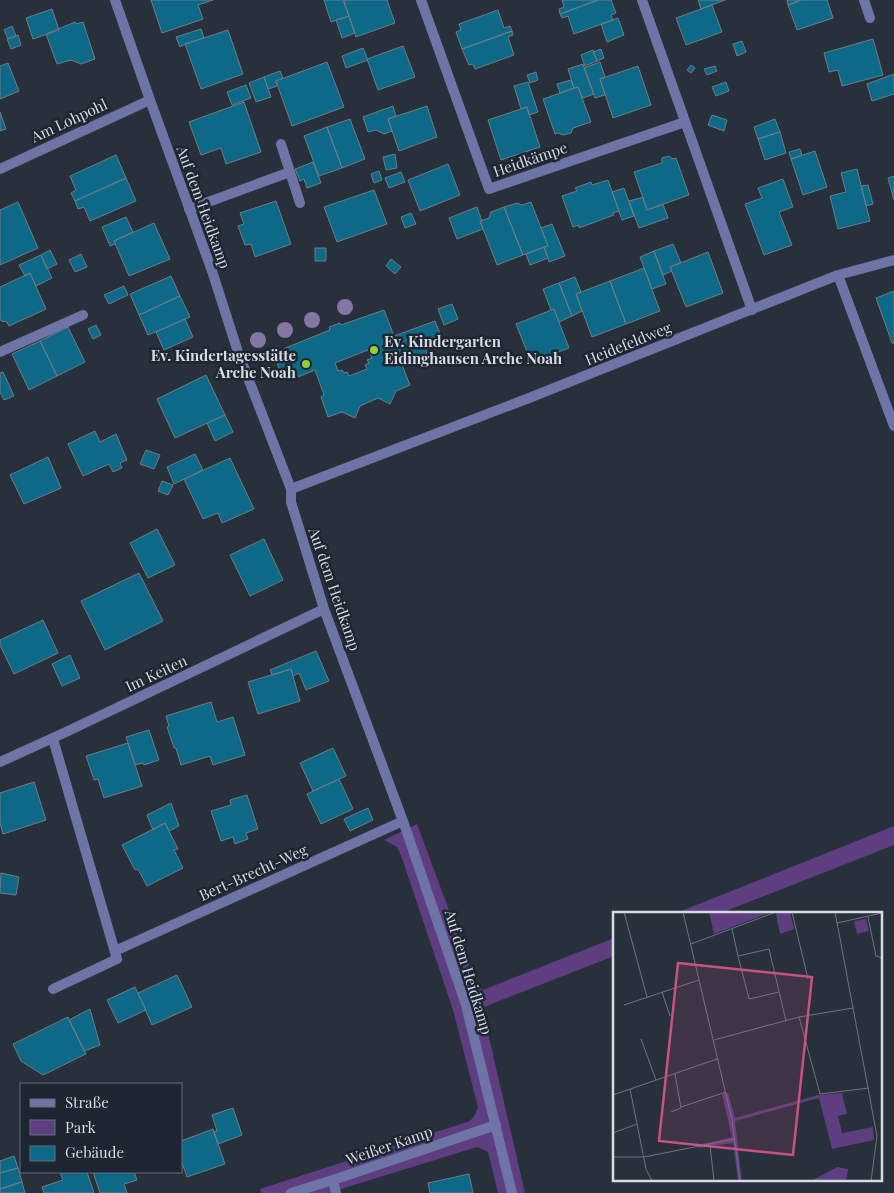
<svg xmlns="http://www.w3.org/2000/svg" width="894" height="1193" font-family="'Playfair Display',serif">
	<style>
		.green { fill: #5e3e81 }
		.building { fill: #0e6989; stroke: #6c7d85; fill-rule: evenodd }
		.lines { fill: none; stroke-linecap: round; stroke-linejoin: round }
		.service { stroke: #6f74a7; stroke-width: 10 }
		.minor { stroke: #6f74a7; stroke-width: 10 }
		.tree { fill: #8576a6 }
		.poi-dot { fill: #93cc3d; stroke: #1d2631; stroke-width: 2 }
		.labels { text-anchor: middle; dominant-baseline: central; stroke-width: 5; stroke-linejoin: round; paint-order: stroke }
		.street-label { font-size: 15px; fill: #d5dbe2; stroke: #1d2631 }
		.poi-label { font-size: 15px; font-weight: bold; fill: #d5dbe2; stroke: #1d2631; text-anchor: start }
		.inset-road { fill: none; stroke: #6d747e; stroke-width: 1 }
		.view { fill: #c85284; fill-opacity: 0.15; stroke: #c85284; stroke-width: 2.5 }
		.inset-edge { fill: none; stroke: #d5dbe2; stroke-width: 2.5 }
	</style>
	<rect width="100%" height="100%" fill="#27303b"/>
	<!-- green -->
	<path class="green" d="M417,824L477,986L483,990L614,938V956L484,1007V1016L525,1193H498L488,1152L477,1147L328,1193H261L260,1189L470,1121L475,1115L478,1107L453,1010L402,858L397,847L384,840Z
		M894,826V845L721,913H676Z"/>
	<!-- building -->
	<path class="building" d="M151,0H213L198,5L203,19L162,33Z
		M324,0H343L349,16L331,22Z
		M347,0H387L395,23L356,37L344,1Z
		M562,0H598L560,14L559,9L564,7Z
		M598,0H611L616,13L611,15L613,20L574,34L568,16L562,18L560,14Z
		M698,0H725L701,9Z
		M787,0H801L788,5Z
		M801,0H827L833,18L797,30L788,5Z
		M712,5L722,32L686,45L676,18Z
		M52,9L59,30L33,39L26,18Z
		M498,10L504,28L510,26L512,31L462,49L456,32L461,30L459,24Z
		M349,16L355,33L342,38L336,20Z
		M618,18L624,35L607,42L601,24Z
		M75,22L76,24L83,22L95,59L81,64L71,60L57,64L46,34Z
		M12,26L16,36L8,39L4,30Z
		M201,29L204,38L185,44L180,47L176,37Z
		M228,30L243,74L201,89L185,44Z
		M512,31L513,35L508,37L514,55L475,69L473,64L469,65L462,49Z
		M18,35L21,45L11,49L7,39Z
		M873,39L883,75L842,86L838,70L829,72L824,53Z
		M742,41L746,52L737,56L733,44Z
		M403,46L415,77L378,90L367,59Z
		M363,48L368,60L346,68L342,56Z
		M601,49L604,58L597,61L593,52Z
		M593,50L597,61L585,66L581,55Z
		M327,62L344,107L292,126L276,81Z
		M600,62L605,77L600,79L605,95L595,98L584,68Z
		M8,63L19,91L0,99V66Z
		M583,64L594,94L583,98L578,87L574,88L568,69Z
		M691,65L695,68L691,73L687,70Z
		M638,66L651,105L613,118L600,79Z
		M715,66L717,71L707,75L704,69Z
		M280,71L283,78L276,81L277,86L268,89L264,77Z
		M536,72L538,80L530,83L527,75Z
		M894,74V94L872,101L867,84Z
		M264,77L271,97L256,102L249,83Z
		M571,80L574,88L560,93L557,84Z
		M528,82L538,112L529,115L527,107L521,109L514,86Z
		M726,82L729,91L716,96L712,87Z
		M246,85L251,98L232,105L227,92Z
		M578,87L591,122L573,128L571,133L563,135L558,133L555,134L543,99Z
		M244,102L261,152L226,164L221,148L201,155L189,122Z
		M393,106L396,116L388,119L392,131L384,134L376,130L368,132L363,117Z
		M427,106L437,137L399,151L388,119Z
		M527,107L540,147L501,160L488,120Z
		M0,112L6,129L0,131Z
		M712,115L727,120L724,131L708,125Z
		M350,119L365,159L342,168L327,127Z
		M775,119L780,132L758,139L754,127Z
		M327,127L342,168L319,176L304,136Z
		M780,132L786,153L765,160L758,139Z
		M800,149L802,155L791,159L789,152Z
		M815,151L827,187L803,195L791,159Z
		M395,154L397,168L386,170L383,157Z
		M116,155L126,178L75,201L71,193L76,190L70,176Z
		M669,156L673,159L676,158L689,195L647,210L634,172L662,163V158Z
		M313,162L321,183L307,188L304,179L300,181L295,169Z
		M448,164L460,195L420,211L408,180Z
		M857,169L870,221L838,229L830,196L846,192L841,173Z
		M379,171L382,180L374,183L371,174Z
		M401,172L405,182L389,188L385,178Z
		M894,176V200L888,178Z
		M126,178L136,201L90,221L84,207L78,209L75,201Z
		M783,179L793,207L779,212L792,245L764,255L745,204L762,198L758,188Z
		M608,180L619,211L613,213L614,215L579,228V225L573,227L562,196L577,191L575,188L591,182L592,185Z
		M868,185L873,204L866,206L861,186Z
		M624,188L634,216L622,220L612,192Z
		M374,190L387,224L337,242L324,207Z
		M643,197L647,210L663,204L668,218L639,228L629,201Z
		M276,201L291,244L255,257L251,244L245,245L238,226L244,224L240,213Z
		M18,202L38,248L0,265V210Z
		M531,202L548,246L523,255L504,207L517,203L522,205Z
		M477,207L482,221H480L483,229L457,239L449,218Z
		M504,207L523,255L497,265L480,221L489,218L491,212Z
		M411,213L416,224L405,228L401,217Z
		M126,217L133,232L114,241L115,244L110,246L102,227Z
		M154,223L170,259L129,276L114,241Z
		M552,224L565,256L549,262L544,247L548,246L541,228Z
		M673,244L681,263L670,267L672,271L663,275L654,251Z
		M544,247L548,258L530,265L526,254Z
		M315,248H326V261H315Z
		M50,250L57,264L47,269L41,255Z
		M654,251L666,284L652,289L640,257Z
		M708,252L723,293L686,307L670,267Z
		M81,254L87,267L75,272L69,260Z
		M41,255L52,278L36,286L30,273L25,276L19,265Z
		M391,259L401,267L395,274L386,266Z
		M644,268L660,311L626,324L610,281Z
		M30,273L46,309L9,326L7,322L1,321L0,319V287Z
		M171,276L180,296L139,315L130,294Z
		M575,277L581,292L576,294L582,311L572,316L559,283Z
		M610,281L626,324L592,337L576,294Z
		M559,283L572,316L559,322L554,309L551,310L543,289Z
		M124,286L128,295L109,304L104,295Z
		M894,291V343H892L876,298Z
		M180,296L190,317L148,335L139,315Z
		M452,304L458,319L444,325L438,309Z
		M554,309L569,348L531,362L516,324Z
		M384,310L394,336L435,321L443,341L429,346L424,359L411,354L393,360L396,367L402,365L410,385L396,391L390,404L378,398L360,406L355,418L342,412L328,417L321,397L324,395L315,370L293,379L290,371L281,373L273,353L330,330L329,327L340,323L341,325ZM368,350L372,358L367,360L369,363L365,365L367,369L349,376L347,372L344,373L342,370L338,371L335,363Z
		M185,319L193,337L164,350L156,332Z
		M96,325L101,335L93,339L88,329Z
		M68,327L85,362L57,376L40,341Z
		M40,341L57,376L29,390L12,354Z
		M3,372L14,396L4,400L0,392V373Z
		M206,375L225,415L175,438L157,399Z
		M225,415L233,432L215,441L207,423Z
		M95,431L100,442L116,434L127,460L120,463L122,468L113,472L109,464L83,476L68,444Z
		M146,450L160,455L154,469L140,464Z
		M195,454L203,470L174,484L167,467Z
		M48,457L61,488L24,504L10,475Z
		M230,458L254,509L222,523L218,513L203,519L184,479Z
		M162,481L173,485L168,495L158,491Z
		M157,529L175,565L148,578L130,543Z
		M264,539L283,580L250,596L230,555Z
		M139,573L163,621L105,650L81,601Z
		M43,620L58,653L14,674L0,645V640Z
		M316,651L329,681L306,690L299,673L293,676L291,669L272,675L270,670Z
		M70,655L80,678L62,686L52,664Z
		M291,669L300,701L258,714L248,682Z
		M211,702L217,722L233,717L245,755L213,765L210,756L181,765L176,748H174L167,727L169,726L166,716Z
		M149,730L159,760L144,765L143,763L135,765L126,737Z
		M128,743L142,786L104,798L98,779L94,780L86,756Z
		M333,748L346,776L313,791L300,763Z
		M339,779L353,809L321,824L307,794Z
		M34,782L46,820L3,834L0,823V793Z
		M247,795L258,829L246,833L248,839L235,844L233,837L221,841L211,811L231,805L230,800Z
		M171,803L179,826L169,831L165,823L153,830L147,815Z
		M368,808L373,820L350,831L344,819Z
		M165,823L178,849L174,850L183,868L147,886L138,869L135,870L122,845Z
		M1,873L19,877L16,895L0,893Z
		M177,975L192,1007L152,1025L138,993Z
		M135,987L146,1010L118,1023L107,1000Z
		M90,1009L100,1045L84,1051L69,1020Z
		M68,1017L86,1054L43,1075L21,1061L13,1044Z
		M233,1108L242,1135L218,1144L214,1132L217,1131L212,1115Z
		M213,1129L225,1164L187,1177L181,1160V1141Z
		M14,1156L18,1168L0,1173V1161Z
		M18,1168L22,1182L0,1189V1173Z
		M60,1172H87L94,1193H44L42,1187L63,1180Z
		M93,1172H134L137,1180L124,1184L127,1193H100Z
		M469,1174L473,1193H430L428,1183Z
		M22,1182L25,1193H0V1189Z"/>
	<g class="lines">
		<!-- service -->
		<path class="service" d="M281,144L290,172
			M189,209L290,172L300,203
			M0,352L83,315"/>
		<!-- minor -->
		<path class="minor" d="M115,0L150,100L212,271L238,352L291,489V502L324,609L403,821L466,1005L512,1193
			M421,0L489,189L685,122
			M642,0L752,310
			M864,0L870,18
			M0,169L150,100
			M838,275L894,426
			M291,489L529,398L838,275L894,260
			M0,762L66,732L324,609
			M115,951L403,821
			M53,989L117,959L53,739
			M333,1180L336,1193
			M291,1193L333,1180L496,1125"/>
	</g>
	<!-- trees -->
	<g class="tree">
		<circle cx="345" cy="307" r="8"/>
		<circle cx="312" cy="320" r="8"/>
		<circle cx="285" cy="330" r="8"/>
		<circle cx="258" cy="340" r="8"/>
	</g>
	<!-- markers -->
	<g class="poi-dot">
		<circle cx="374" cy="350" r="5"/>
		<circle cx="306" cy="364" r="5"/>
	</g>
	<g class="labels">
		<!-- street labels -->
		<g class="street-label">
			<text transform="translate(69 120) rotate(-25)">Am Lohpohl</text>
			<text transform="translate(530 159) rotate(-19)">Heidkämpe</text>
			<text transform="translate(204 207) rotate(70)">Auf dem Heidkamp</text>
			<text transform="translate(628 343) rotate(-22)">Heidefeldweg</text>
			<text transform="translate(335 589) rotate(71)">Auf dem Heidkamp</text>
			<text transform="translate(156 673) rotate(-25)">Im Keiten</text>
			<text transform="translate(253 872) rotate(-24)">Bert-Brecht-Weg</text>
			<text transform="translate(469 972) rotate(73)">Auf dem Heidkamp</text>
			<text transform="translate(389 1145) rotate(-19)">Weißer Kamp</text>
		</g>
		<!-- poi labels -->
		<g class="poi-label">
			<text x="384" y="341">Ev. Kindergarten<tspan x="384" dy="17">Eidinghausen Arche Noah</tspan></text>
			<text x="296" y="355" text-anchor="end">Ev. Kindertagesstätte<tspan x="296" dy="17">Arche Noah</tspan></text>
		</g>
	</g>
	<!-- overview -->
	<g transform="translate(613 912)">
		<rect width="269" height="269" fill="#27303b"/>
		<path d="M96,0H159L101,22ZM168,0H177L181,17L167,22L163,2ZM253,7L256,19L244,22L241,9ZM115,181L122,206L205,183L229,181L234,202L225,204L229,221L260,215L261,228L219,237L206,186L122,209L129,269H125L120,231L86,236L85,233L119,225L109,182ZM224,255L235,257L233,269H198Z" fill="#5e3e81"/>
		<path class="inset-road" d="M11,0L34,85M70,0L119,208L127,269M179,0L195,67M222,0L264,224L258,269M255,5L263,44L269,46M224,11L269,1M119,17L125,44L156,37L173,109M78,32L163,0M125,44L136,87L166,80M49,80L57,104M11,93L86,68M186,105L207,182L256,176M28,127L43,168M101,128L186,105L240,96M17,177L33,257L39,269M0,183L104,147M68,195L113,180M58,200L68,196L62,162M0,221L24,212M97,233L101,269M0,245H31L122,227"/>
		<path class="view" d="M65,51L199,65L180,243L46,229Z"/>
		<rect width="269" height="269" class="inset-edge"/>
	</g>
	<!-- legend -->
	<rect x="20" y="1083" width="162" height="90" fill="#1d2631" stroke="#676e78"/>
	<rect x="30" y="1099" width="25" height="8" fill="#6f74a7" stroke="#676e78"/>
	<text x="65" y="1108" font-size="15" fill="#d5dbe2">Straße</text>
	<rect x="30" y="1120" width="25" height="15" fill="#5e3e81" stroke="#676e78"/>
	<text x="65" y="1133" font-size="15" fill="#d5dbe2">Park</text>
	<rect x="30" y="1146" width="25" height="15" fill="#0e6989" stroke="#676e78"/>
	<text x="65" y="1158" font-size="15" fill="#d5dbe2">Gebäude</text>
</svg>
